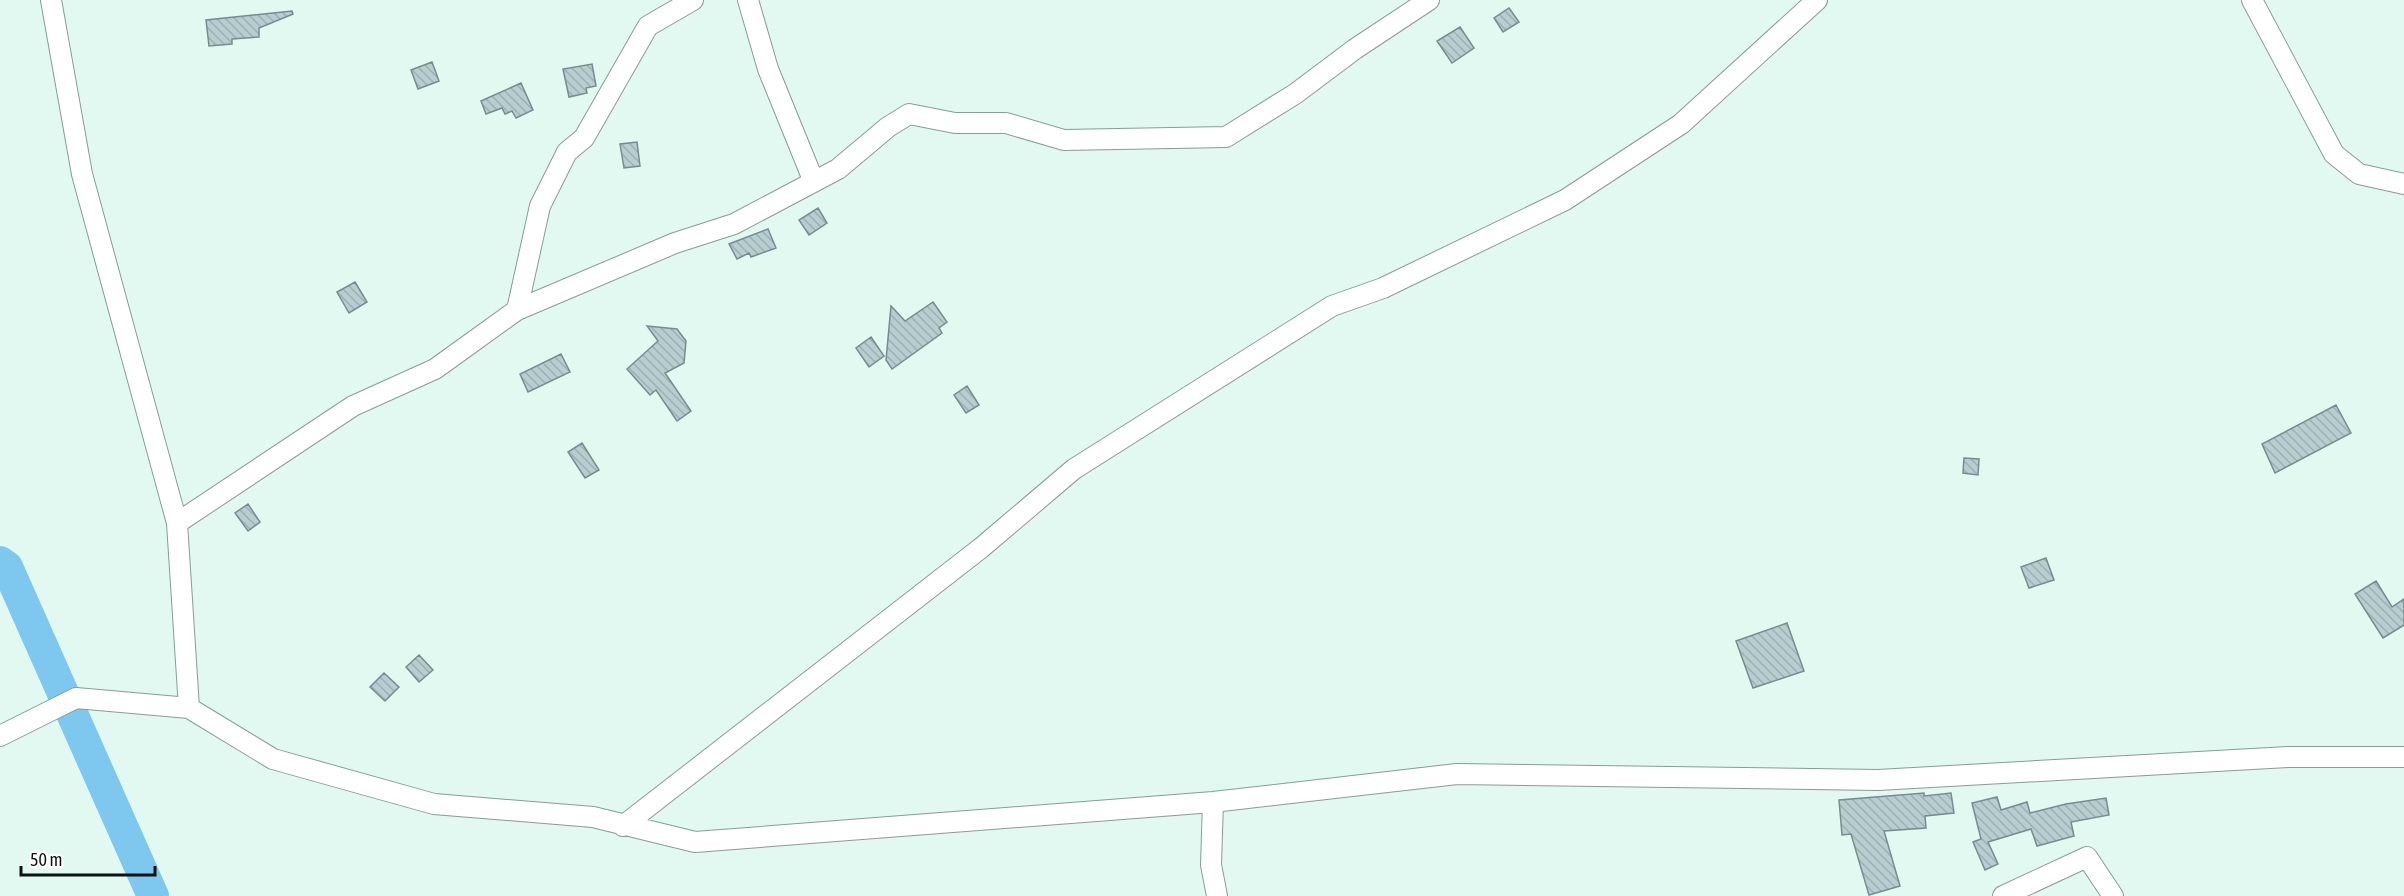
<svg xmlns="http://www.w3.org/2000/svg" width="2404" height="896" font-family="'Asap Condensed',sans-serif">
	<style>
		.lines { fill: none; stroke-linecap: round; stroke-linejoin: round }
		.river { stroke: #7ec7ee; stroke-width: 32 }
		.building { fill: url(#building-back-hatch); stroke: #768c8f; stroke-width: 1.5 }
		.street-casing { stroke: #879c96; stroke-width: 22 }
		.street { stroke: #fff; stroke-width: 20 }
	</style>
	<defs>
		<pattern id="building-back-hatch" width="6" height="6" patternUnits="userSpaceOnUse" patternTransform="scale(1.5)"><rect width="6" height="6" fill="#b7ced1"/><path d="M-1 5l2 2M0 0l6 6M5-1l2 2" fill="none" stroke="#9cb0b2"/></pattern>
	</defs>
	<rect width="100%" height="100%" fill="#e2f9f2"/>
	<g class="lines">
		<!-- river -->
		<path class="river" d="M0,562L7,567L153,896"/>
	</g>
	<!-- building -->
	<path class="building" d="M1509,8L1519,22L1503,32L1494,18Z
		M292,11L293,14L259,28V37L232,39V44L209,46L206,20Z
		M1460,27L1474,48L1452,63L1437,41Z
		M432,62L439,81L418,89L411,70Z
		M592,64L596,86L586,88L587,93L569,97L563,69Z
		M521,83L533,110L516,118L512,111L505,114L502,108L486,114L481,101Z
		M637,142L640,166L624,168L620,144Z
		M818,208L827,223L809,235L799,220Z
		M768,229L776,248L751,257L749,253L737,259L729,244Z
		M355,282L367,302L349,313L337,292Z
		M933,302L947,322L939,328L942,333L892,369L886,360L891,306L905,321Z
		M647,326L677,329L686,341L684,363L665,373L691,411L677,421L656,390L650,395L627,369L658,341Z
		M871,337L884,356L869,367L856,348Z
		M561,354L570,372L528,392L520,374Z
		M967,386L979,405L966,413L954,395Z
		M2336,405L2351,433L2275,473L2262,444Z
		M582,443L599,470L585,478L568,452Z
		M1964,458L1979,459L1978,475L1963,473Z
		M248,504L260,522L248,531L235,513Z
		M2046,558L2054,580L2029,588L2021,567Z
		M2376,581L2392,607L2404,599V625L2383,638L2355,594Z
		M1787,623L1804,671L1753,688L1736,641Z
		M419,655L433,670L419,682L406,667Z
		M384,673L399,687L385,701L370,687Z
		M1924,793V796L1951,793L1954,813L1925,816L1926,828L1884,831L1900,886L1869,895L1851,834L1842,835L1839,800Z
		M1997,797L2001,810L2027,802L2030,813L2066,804L2106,798L2109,815L2071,822L2074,836L2037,846L2031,829L1988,842L1998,864L1985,870L1973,842L1981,839L1972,803Z"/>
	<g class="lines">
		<!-- street casing -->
		<g class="street-casing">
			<path id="street" d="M51,0L82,174L177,523L189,708
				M748,0L768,69L814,182
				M2252,0L2334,154L2359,174L2404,184
				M517,310L540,206L567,152L584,138L648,26L693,0
				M177,523L353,406L435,369L517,310L675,243L734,224L838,169L888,127L909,114L955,123H1006L1064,140L1226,137L1295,94L1355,49L1429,0
				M0,736L76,698L189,708L273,759L434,804L593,817L695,842L1213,802L1457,774L1878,780L2288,757H2404
				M1213,802L1211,865L1217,896
				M623,826L981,548L1074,469L1332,306L1383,288L1565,200L1681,124L1817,0
				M2003,896L2087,857L2113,896"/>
		</g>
		<!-- street -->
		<use href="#street" class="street"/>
	</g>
	<!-- scale -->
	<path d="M21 866v9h134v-9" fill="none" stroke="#0b1311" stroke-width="3"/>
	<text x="30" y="866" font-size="18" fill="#0b1311" stroke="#ffffff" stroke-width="4.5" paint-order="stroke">50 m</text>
</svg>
